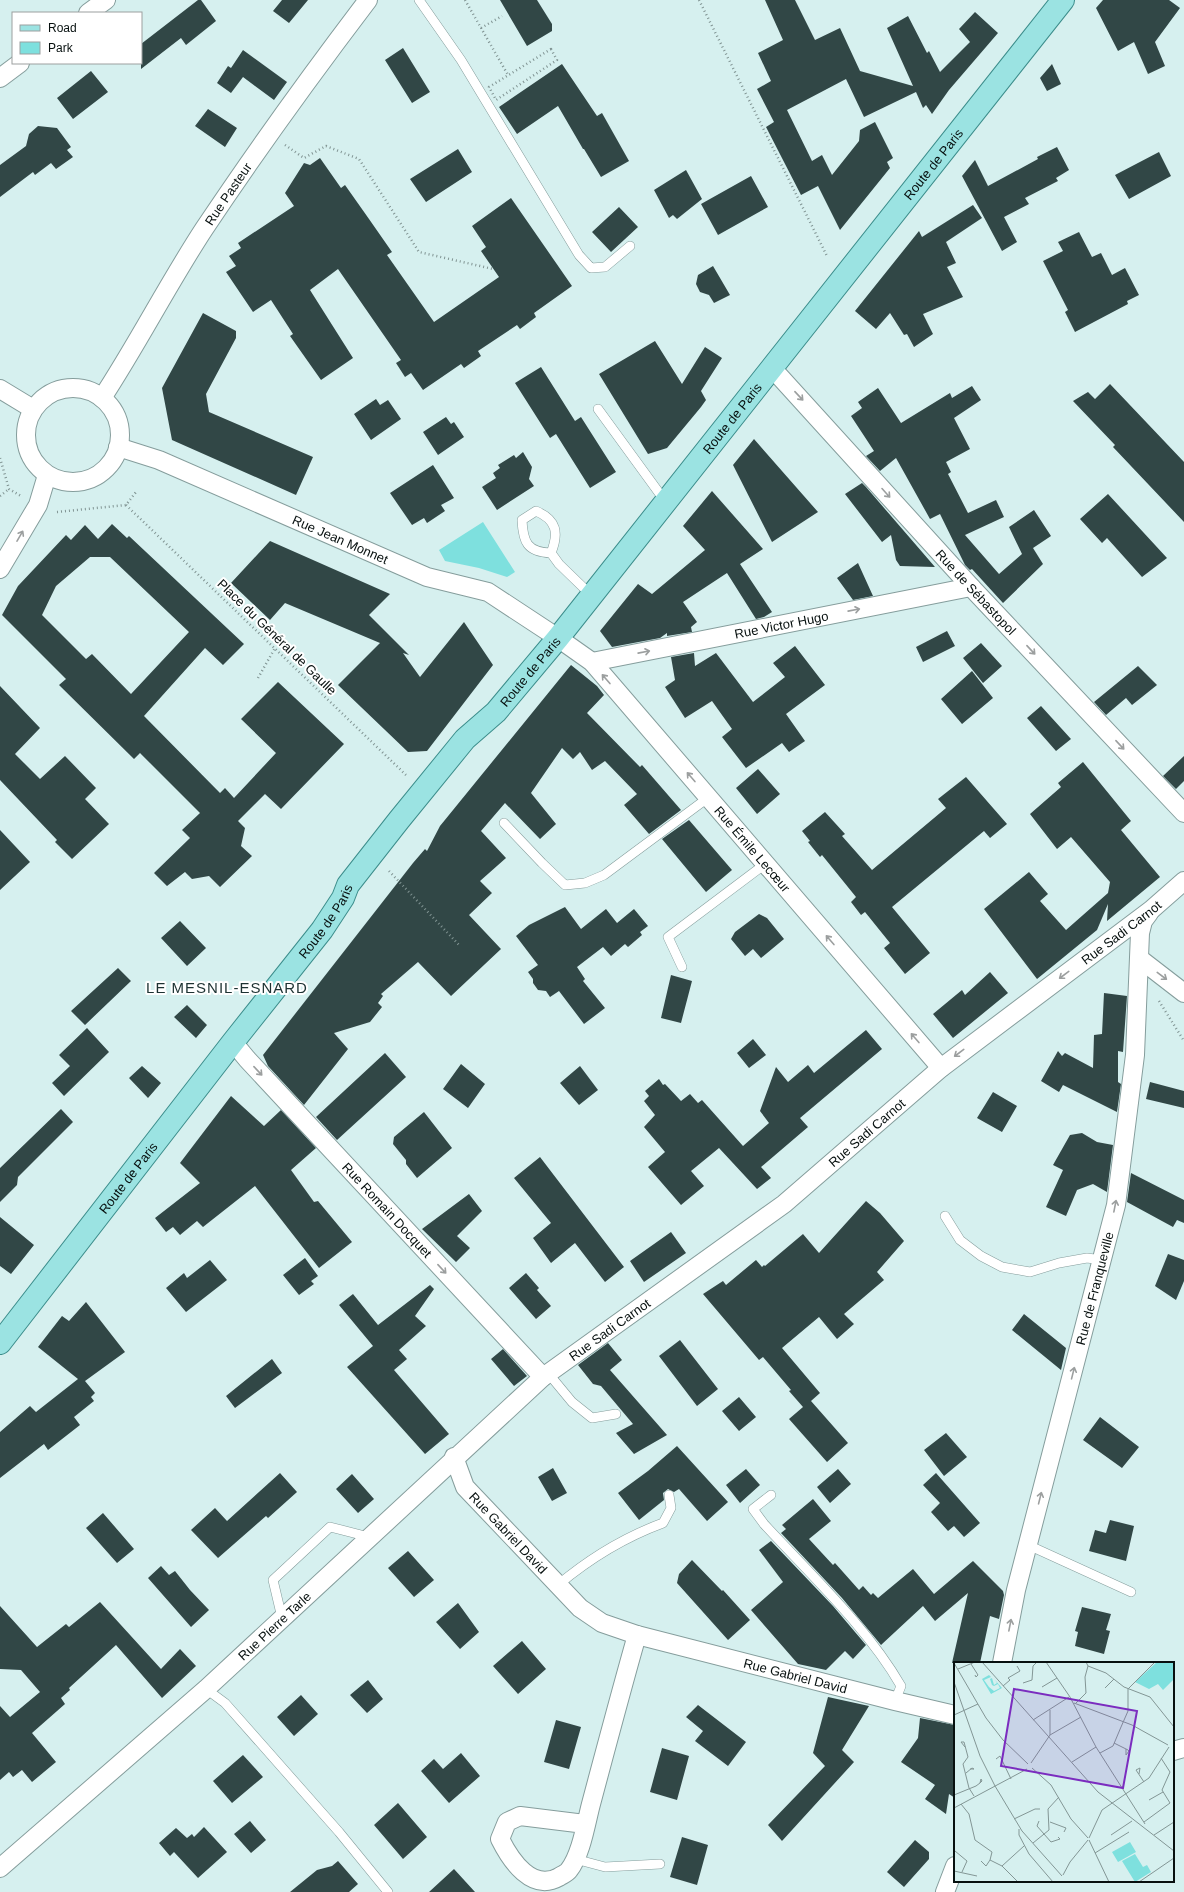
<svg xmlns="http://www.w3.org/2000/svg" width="1184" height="1892" font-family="Helvetica,sans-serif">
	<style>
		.green { fill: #7ee0de }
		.building { fill: #314746; fill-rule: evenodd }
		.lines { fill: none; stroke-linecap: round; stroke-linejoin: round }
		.lane-casing { stroke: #859d9c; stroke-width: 10 }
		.street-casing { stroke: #859d9c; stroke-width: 20 }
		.primary-casing { stroke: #3c8d8b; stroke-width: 24 }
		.path { stroke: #819493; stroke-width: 2.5; stroke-dasharray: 1 3; stroke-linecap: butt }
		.lane { stroke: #fff; stroke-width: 9 }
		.street { stroke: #fff; stroke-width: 18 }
		.primary { stroke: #9be3e2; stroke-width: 22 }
		.oneway { stroke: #9c9f9f }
		.labels { text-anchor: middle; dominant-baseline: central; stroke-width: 4; stroke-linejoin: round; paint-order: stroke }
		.street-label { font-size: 13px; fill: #07100f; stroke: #fff }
		.quarter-label { font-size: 15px; letter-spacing: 1px; fill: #1d3232; stroke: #fff }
		.inset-road { fill: none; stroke: #839695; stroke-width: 1 }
		.view { fill: #7b2cbf; fill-opacity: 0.15; stroke: #7b2cbf; stroke-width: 2 }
		.inset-edge { fill: none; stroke: #07100f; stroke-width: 2 }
	</style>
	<rect width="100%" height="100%" fill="#d6f0ef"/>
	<!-- green -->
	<path class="green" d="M483,522L515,572L507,577L479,568L445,561L439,550Z"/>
	<!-- building -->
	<path class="building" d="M198,0H201L216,21L186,45L181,38L141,69V44Z
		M282,0H308L289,23L273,11Z
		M500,0H537L552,24V31L527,46Z
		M765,0H795L815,40L840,28L860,71L913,86L887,28L908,16L927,53L929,51L940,72L970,42L959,29L975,12L998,33L949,90L932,114L926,105L923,108L916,92L864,117L846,79L787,110L812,161L822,155L832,175L859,141L860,130L875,122L893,158L887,162L890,168L840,230L818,186L801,195L766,127L774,122L757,89L771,81L758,53L783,40Z
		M1103,0H1169L1180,8L1155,42L1165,66L1148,74L1134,42L1118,51L1096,8Z
		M403,48L430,92L412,103L385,60Z
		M243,50L287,82L274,100L243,77L231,93L217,83L228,66L231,68Z
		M562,64L597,116L602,113L629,161L601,177L584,149H583L558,106L517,134L499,107Z
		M1052,64L1061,84L1047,91L1040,78Z
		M91,71L108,92L73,119L57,98Z
		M208,109L237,128L225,147L195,126Z
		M38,126L57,128L71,147L67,150L73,157L56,169L51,163L35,175L33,172L0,197V165L26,146L29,134Z
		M1057,147L1069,170L1056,178L1058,181L1025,198L1029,204L1004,217L1017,242L1002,251L962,176L975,160L988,186L1038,159L1037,157Z
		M458,149L472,172L426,202L410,179Z
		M1159,152L1171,176L1129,199L1115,175Z
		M320,158L341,188L345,185L369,219L392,252L387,255L434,322L499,277L481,251L486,247L472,226L511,198L572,286L534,313L536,317L520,329L517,325L478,351L481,356L464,368L461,364L423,390L411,373L405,377L396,363L401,360L338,269L310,290L353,358L321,380L290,336L293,334L271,300L253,312L226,272L236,266L229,256L241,248L238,243L294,206L285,193L304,163L310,165Z
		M686,170L702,199L677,219L673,215L669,218L654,190Z
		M751,176L768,207L718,235L701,204Z
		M973,205L982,218L946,242L956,263L947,267L963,297L923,314L933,334L914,347L907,334L904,335L890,313L876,329L855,311L919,231L922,237Z
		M619,207L638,227L611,252L592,232Z
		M1079,232L1092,257L1101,253L1112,275L1125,268L1139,295L1127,301L1128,304L1075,332L1065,312L1068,310L1043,261L1063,251L1058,242Z
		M713,266L730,295L714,303L709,295L700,292L696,284L698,275Z
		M203,313L236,331V338L206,394L209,412L313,457L296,495L172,440L162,388Z
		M655,341L682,384L705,347L722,358L701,391L706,400L701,407L667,448L648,454L599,374Z
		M541,367L575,421L581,417L616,472L590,488L556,434L550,438L515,383Z
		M1110,384L1184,462V522L1113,447L1115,445L1073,401L1088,392L1095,399Z
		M972,386L981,400L954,418L970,449L946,462L951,472L948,474L968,513L996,500L1004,517L965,535L999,574L1022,554L1009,527L1034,510L1051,536L1033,548L1043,564L1003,603L972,569L970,570L965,565L940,514L930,519L896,458L880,471L866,456L874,451L851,416L862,408L858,402L878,388L901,423L950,393L952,398Z
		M376,399L380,405L388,400L401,419L371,440L354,414Z
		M446,417L451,424L454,422L464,437L438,455L423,432Z
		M754,439L818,512L772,542L733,465Z
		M523,452L532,467L529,479L534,486L497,510L482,487L496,478L493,473L500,468L498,465L514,455L516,458Z
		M433,465L454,498L441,505L445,511L427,523L424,518L412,525L390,493Z
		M862,483L866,487L935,567L900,566L896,560L891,535L882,542L845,494Z
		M712,491L763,549L740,564L772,612L764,617L756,619L727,573L683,602L697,622L691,627L692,632L667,636V633L660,638L612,647L600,631L638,584L652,594L705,550L683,526Z
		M1108,494L1167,558L1142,577L1107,538L1102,543L1080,519Z
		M112,524L127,538L129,536L244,644L223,665L205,648L144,716L220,793L225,788L234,798L276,753L241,719L278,682L344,744L281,809L265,794L238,821L245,828L241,846L252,856L220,887L209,876L192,879L185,872L167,886L154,873L190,838L182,830L200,813L140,753L134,759L59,685L66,679L2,615L18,586L66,535L71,540L85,525L98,539ZM90,557H110L189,632L131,694L92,654L86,659L42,615L56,586Z
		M270,541L390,594L369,615L409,655L403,653L420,677L464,622L493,665L427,751L408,752L338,685L380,643L285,603L270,620L231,583Z
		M858,563L873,596L853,600L837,578Z
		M947,631L955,646L923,662L916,647Z
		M981,643L1002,666L983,683L963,658Z
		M795,646L825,685L786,714L805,741L789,752L782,743L746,768L722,737L732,729L712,701L685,718L665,687L675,680L671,657L694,653L695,666L716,653L753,702L785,677L773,663Z
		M571,665L597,686L604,695L587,713L640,767L642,765L681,810L649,834L624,805L637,794L605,761L592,770L580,752L573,759L562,748L531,793L556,824L540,839L505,803L481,831L506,858L480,881L492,893L469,915L501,949L451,996L418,962L381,994L383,996L378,1003L382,1007L370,1022L334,1033L348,1049L304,1105L268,1066L263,1055L413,863L425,849L427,851L440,826Z
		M1138,666L1157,685L1132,705L1126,698L1106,715L1094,702Z
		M972,671L993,698L962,724L941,699Z
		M0,686L40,728L15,754L40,779L65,756L96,788L85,799L109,824L72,859L55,842L57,840L0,780Z
		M1041,706L1071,739L1056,751L1027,718Z
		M1184,756V781L1176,789L1163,776Z
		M1083,762L1131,821L1121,830L1160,877L1107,921L1108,904L1097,930L1037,979L984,909L1029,872L1048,894L1040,901L1066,930L1108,893L1110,882L1071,837L1057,849L1030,814L1061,787L1058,783Z
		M758,769L780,794L757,814L736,788Z
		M966,777L1007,824L990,838L984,831L892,907L930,953L905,974L884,948L890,943L865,912L861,915L851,902L856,897L822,855L820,857L808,842L810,841L802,831L825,812L845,834L842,836L872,870L946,808L938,799Z
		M689,820L732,870L706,892L662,839Z
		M0,830L30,862L0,890Z
		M565,907L581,929L606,909L617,923L634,909L648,926L640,932L642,935L628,947L625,944L611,956L603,947L577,967L585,979L583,981L605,1008L584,1024L559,991L550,997L546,991L538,990L533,983V979L528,972L538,965L516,936L529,925Z
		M759,914L767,918L784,939L761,958L753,949L745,956L731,939L735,932Z
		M180,921L206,948L187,966L161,938Z
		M118,968L131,981L85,1025L71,1011Z
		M990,972L1008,993L953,1038L933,1014L962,990L965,995Z
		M671,975L692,981L681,1023L661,1018Z
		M1104,993L1127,996L1123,1052L1118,1051V1082L1121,1084L1117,1112L1063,1085L1059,1092L1041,1081L1058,1051L1062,1056L1065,1053L1093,1068L1094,1035L1102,1034Z
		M187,1005L207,1025L196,1038L174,1017Z
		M87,1028L109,1052L64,1096L52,1083L70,1066L59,1055Z
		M866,1030L882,1049L800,1118L808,1127L761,1167L771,1178L757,1189L719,1148L691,1171L704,1186L681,1205L648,1167L665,1152L644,1127L655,1115L644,1101L649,1096L645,1091L659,1079L663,1085L665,1084L681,1101L690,1094L698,1103L702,1100L743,1146L769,1123L760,1111L776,1067L788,1082L808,1065L814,1073Z
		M753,1039L766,1055L749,1068L737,1053Z
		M385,1053L406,1077L337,1140L316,1117Z
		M461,1064L485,1084L468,1108L443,1089Z
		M142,1066L161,1083L148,1098L129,1078Z
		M580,1066L598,1090L579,1105L560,1083Z
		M1150,1082L1184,1091V1108L1146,1099Z
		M993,1092L1017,1106L1002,1132L977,1118Z
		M231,1096L264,1126L281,1110L316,1148L291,1170L314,1202L318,1201L352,1242L319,1268L255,1186L203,1227L197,1221L180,1235L173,1227L166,1232L155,1218L200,1183L180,1163Z
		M61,1109L73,1122L18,1177L17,1185L0,1202V1168Z
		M424,1112L452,1148L417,1178L406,1164V1160L393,1144L394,1137Z
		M1082,1133L1097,1142L1113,1145L1107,1192L1093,1184L1077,1190L1066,1216L1046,1207L1063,1170L1053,1165L1070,1135Z
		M540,1157L624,1267L605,1282L575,1243L551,1263L533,1238L551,1223L514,1178Z
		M1131,1173L1184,1200V1223L1177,1220L1173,1227L1127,1202Z
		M469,1194L482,1211L457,1236L470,1248L456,1262L422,1229Z
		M866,1201L880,1213L904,1241L877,1272L884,1280L844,1314L854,1324L837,1339L819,1317L782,1348L820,1393L811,1401L848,1443L827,1462L789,1419L803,1407L789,1391L791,1390L763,1357L759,1360L703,1294L723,1281L726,1285L756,1260L762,1267L764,1265L765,1266L803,1234L819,1253Z
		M0,1217L34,1245L11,1274L0,1266Z
		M671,1232L686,1253L644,1282L630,1261Z
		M1168,1254L1184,1260V1281L1176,1300L1155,1286Z
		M305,1258L318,1276L311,1281L314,1284L299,1295L283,1275Z
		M210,1260L227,1280L186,1312L166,1288L184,1273L187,1278Z
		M526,1273L539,1288L537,1290L551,1306L536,1319L509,1288Z
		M430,1285L434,1289L415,1316L426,1326L399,1350L407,1359L394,1370L449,1434L425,1454L347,1367L373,1346L339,1305L353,1294L378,1325Z
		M86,1302L125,1352L85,1381L95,1393L91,1397L94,1401L74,1417L80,1425L48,1450L44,1444L0,1478V1432L30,1406L36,1412L78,1379L38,1347L62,1316L69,1321Z
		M1024,1314L1066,1348L1061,1370L1012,1330Z
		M680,1340L718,1389L697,1406L659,1356Z
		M608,1343L622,1360L610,1370L667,1435L634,1454L616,1433L633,1424L601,1386L593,1384L578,1365Z
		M503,1349L527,1376L514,1386L491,1359Z
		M272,1359L282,1373L235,1408L226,1396Z
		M739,1397L756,1417L739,1431L722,1411Z
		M1100,1417L1139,1447L1122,1468L1083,1440Z
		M946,1433L967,1457L944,1476L924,1450Z
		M677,1446L728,1502L707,1521L679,1489L674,1492L668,1489L663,1493L664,1500L639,1520L618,1493L648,1471Z
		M553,1468L567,1493L552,1501L538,1477Z
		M746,1469L760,1485L740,1503L726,1485Z
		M838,1469L851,1484L830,1503L817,1487Z
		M280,1473L297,1492L268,1518L266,1516L218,1558L191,1530L215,1508L227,1521Z
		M936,1473L980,1523L964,1537L954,1526L948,1531L931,1512L940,1503L923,1485Z
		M352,1474L374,1499L358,1513L336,1489Z
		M813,1499L831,1521L809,1539L833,1565L835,1563L859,1590L863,1586L871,1595L873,1593L878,1598L913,1569L934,1594L973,1561L1003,1591L1004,1595L999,1619L990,1616L980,1663H952L968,1593L935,1621L923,1606L881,1645L842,1598L781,1533L786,1529L782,1525Z
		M103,1513L134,1549L117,1563L86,1528Z
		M1110,1520L1134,1526L1126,1561L1089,1551L1095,1530L1106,1533Z
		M771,1541L833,1606L866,1645L853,1659L845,1651L826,1670L798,1664L751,1610L783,1582L759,1550Z
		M408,1551L434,1580L414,1597L388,1568Z
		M692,1560L722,1591L723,1590L750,1620L728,1640L677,1583L679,1574Z
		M161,1566L169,1575L175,1571L190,1590L209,1610L191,1627L148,1578Z
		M100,1602L161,1669L180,1649L196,1666L162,1698L116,1645L69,1688L70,1690L61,1698L65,1704L32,1733L56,1762L32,1782L22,1770L13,1777L9,1772L0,1780V1706L10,1717L40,1692L21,1670L0,1669V1606L37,1647L66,1624L69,1627Z
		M458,1603L479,1632L460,1649L436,1622Z
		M1082,1607L1111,1614L1106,1630L1110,1631L1104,1654L1075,1646L1078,1632L1075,1631Z
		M522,1641L546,1669L518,1694L493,1666Z
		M368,1680L383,1699L367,1713L350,1695Z
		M301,1695L318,1714L294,1736L277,1717Z
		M828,1697L869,1706L842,1750L854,1762L782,1841L768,1825L825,1766L813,1753Z
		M698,1705L746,1742L728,1766L695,1741L703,1731L686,1717Z
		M920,1718L955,1725V1798L949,1794L946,1814L925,1799L935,1785L901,1762L918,1738Z
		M556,1720L581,1727L569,1769L544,1762Z
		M662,1748L689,1756L677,1800L650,1792Z
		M461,1753L480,1776L449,1803L421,1771L434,1759L443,1769Z
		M243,1755L263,1777L232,1803L213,1781Z
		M398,1803L427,1837L403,1859L374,1825Z
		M250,1821L266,1840L251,1853L234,1834Z
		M204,1827L227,1852L198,1878L174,1852L170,1856L159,1843L176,1828L187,1838L192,1834L194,1837Z
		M682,1837L708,1845L697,1885L670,1877Z
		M915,1840L929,1852V1859L904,1887L887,1872Z
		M338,1861L358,1884L349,1892H290L317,1870L332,1866Z
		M454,1869L475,1892H429Z"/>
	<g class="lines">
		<!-- lane casing -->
		<g class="lane-casing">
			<path id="lane" d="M419,0L461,60L579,255L591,268L605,267L630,246
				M598,409L665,501
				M551,553C527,552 523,542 522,520L536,511C557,520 559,533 551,553L559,564L591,595
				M504,823L542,863L565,885L585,883L604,875L709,797
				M682,967L668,937L765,864
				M945,1216L960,1240L981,1256L1002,1267L1030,1272L1059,1263L1087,1258L1102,1260
				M548,1373L572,1402L592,1418L616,1414
				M771,1495L753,1509L764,1524C810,1574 867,1627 901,1686L895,1701
				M1028,1545L1131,1592
				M558,1585C589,1559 625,1537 663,1523L671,1508L669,1495
				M282,1618L273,1580L330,1527L369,1537
				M206,1689L225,1703L339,1832L388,1892
				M575,1859L605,1867L660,1864"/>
		</g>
		<!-- street casing -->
		<g class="street-casing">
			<g id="street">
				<path d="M88,13L106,0"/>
				<path d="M0,78L20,63"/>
				<path id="s1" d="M772,368L971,587L1184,813"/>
				<circle cx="73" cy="435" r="47"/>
				<path d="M0,389L33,409"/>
				<path id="s2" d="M102,398C138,343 168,284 204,229C256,151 311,75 368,0"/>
				<path id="s3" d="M118,447L159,460L427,577L488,592L558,638L592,662L941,1068"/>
				<path d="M0,569L38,505L47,475"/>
				<path id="s4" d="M592,662L971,587"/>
				<path d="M1140,959L1184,993"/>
				<path id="s5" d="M233,1042L247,1059L543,1377"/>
				<path id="s6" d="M454,1457L465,1487L580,1608L602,1623L637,1635L895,1701L955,1715"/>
				<path id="s7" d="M1002,1663L1016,1590L1116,1205L1135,1055L1140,933L1143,921L1149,913"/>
				<path d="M1173,1751L1184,1748"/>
				<path d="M585,1824L520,1816L507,1822L500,1839C511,1861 532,1892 559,1877C562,1875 567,1873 569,1870C581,1855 586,1823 591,1804C606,1748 621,1691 637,1635"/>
				<path id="s8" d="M0,1868L206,1689L543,1377L784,1204L941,1068L1151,910L1184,881"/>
				<path d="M945,1892L955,1866"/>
			</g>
		</g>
		<!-- primary casing -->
		<g class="primary-casing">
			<g id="primary">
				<path id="s9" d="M0,1343L233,1042L322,930L343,898L348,885L399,820L465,739L496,712L558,638L1063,0"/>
			</g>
		</g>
		<!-- path -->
		<path class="path" d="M465,0L508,75
			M699,0L827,256
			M481,28L502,16
			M551,49L557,60L496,100L489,87Z
			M285,145L304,158L326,146L359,159L419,252L493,269
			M0,458L9,489L21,496
			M0,496L9,489
			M126,505L406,775
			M57,512L126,505L136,492
			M258,678L275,648
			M389,871L460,946
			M1159,1001L1184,1041"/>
		<!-- lane -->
		<use href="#lane" class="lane"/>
		<!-- street -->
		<use href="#street" class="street"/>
		<!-- primary -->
		<use href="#primary" class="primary"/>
	</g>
	<!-- one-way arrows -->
	<defs><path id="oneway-shaft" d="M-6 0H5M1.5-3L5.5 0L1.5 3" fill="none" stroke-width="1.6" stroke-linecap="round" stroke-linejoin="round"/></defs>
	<g class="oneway">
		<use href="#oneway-shaft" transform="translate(799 396) rotate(47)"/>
		<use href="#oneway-shaft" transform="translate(886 493) rotate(48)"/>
		<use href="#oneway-shaft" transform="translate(20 536) rotate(-60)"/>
		<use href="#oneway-shaft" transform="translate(854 610) rotate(-11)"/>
		<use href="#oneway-shaft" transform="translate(1031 650) rotate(47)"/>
		<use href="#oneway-shaft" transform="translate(644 652) rotate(-11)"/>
		<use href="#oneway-shaft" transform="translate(606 679) rotate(-131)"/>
		<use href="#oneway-shaft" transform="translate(1120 745) rotate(47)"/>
		<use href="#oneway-shaft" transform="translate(691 777) rotate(-131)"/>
		<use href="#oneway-shaft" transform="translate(830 940) rotate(-131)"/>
		<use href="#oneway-shaft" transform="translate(1064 975) rotate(143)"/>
		<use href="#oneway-shaft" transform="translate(1162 976) rotate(37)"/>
		<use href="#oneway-shaft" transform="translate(915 1038) rotate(-131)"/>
		<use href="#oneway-shaft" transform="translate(959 1053) rotate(143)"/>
		<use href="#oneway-shaft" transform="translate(258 1071) rotate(47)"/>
		<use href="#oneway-shaft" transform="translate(1115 1206) rotate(-79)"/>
		<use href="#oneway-shaft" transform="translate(442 1269) rotate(47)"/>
		<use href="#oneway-shaft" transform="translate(1073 1373) rotate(-76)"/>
		<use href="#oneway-shaft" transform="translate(1040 1498) rotate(-76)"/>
		<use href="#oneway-shaft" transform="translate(1010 1625) rotate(-79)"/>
	</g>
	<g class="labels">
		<!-- street labels -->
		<g class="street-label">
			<text stroke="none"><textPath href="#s9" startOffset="1505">Route de Paris</textPath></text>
			<text stroke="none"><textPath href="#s2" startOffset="240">Rue Pasteur</textPath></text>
			<text stroke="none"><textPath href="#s9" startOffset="1181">Route de Paris</textPath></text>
			<text stroke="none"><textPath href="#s3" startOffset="241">Rue Jean Monnet</textPath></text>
			<text stroke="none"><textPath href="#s1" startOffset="303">Rue de Sébastopol</textPath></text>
			<text stroke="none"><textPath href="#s4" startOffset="193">Rue Victor Hugo</textPath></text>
			<text transform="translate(277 637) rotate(44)">Place du Général de Gaulle</text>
			<text stroke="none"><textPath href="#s9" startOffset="857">Route de Paris</textPath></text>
			<text stroke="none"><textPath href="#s3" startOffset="770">Rue Émile Lecœur</textPath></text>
			<text stroke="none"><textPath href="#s9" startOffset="533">Route de Paris</textPath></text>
			<text stroke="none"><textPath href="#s8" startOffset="1462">Rue Sadi Carnot</textPath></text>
			<text stroke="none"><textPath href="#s8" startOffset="1138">Rue Sadi Carnot</textPath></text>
			<text stroke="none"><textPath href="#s9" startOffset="209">Route de Paris</textPath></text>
			<text stroke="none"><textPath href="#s5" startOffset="228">Rue Romain Docquet</textPath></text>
			<text stroke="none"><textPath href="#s7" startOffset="386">Rue de Franqueville</textPath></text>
			<text stroke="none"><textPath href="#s8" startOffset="814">Rue Sadi Carnot</textPath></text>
			<text stroke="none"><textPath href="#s6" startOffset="95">Rue Gabriel David</textPath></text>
			<text stroke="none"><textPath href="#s8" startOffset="366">Rue Pierre Tarle</textPath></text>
			<text stroke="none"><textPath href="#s6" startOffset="426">Rue Gabriel David</textPath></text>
		</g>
		<!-- quarter labels -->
		<g class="quarter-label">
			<text x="227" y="987">LE MESNIL-ESNARD</text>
		</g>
	</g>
	<!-- overview -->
	<g transform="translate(954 1662)">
		<rect width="220" height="220" fill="#d6f0ef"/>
		<path d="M203,0H220V17L209,28L204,22L195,27L181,20ZM35,13L37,15L30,18L35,25L40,29L46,26L44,22L40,24L38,23L36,17L38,16L40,23L43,21L41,18L48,26L37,32L28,17ZM176,180L182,190L164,200L158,190ZM181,192L189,205L193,203L197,210L181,220L168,199Z" fill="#7ee0de"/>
		<path class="inset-road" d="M28,0L144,130L220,189M92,0L116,35L142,85L191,162M132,0L134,4L152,11L170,25L196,35L220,65M0,1L32,56L49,78L74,102M17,2L24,13L22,15L21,13M4,7L21,0M0,20L26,94L41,124L68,169L108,214M69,21L78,18L79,4L83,0M49,24L56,18L54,16L66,9L63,4M88,25L103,16M151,26L160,17M120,41L178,63L214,83M122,41L132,31L131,15L134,4M96,48V73M0,53L24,42M79,58L115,35M160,81L174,88L175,89L172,93V87M11,85L7,80H10L14,95L9,102L15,126L20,134M146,91L159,84L167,65L174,49V27L201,0M42,97L46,94L57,117M118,100L142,85M77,101L96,73L127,55M78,106L97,123L117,157L134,176M12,111L18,106L20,107H16M185,112L186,106L182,108L190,120M0,133L22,124L26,121L28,119L27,117L26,121M195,138L209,130M7,142L15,152L21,178L38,190L36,198L48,204L64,220M0,146L73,107M60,157L81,147H86M85,159L83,164L97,180L106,177L104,175M96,160L112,166L110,170M190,160L216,141L208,128L216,110L207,96M65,167V173L75,192L99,220M157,173L178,159M200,173L220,160M135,176L148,148L195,116L215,85M135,178L155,220M79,181L95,168L94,147L105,135M1,189L13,199L8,210M141,191L175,170M27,199L32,204L36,198M48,204L70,184M0,209L23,214M109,213L116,200L134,178M185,220L220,196"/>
		<path class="view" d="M60,27L183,49L169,126L47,104Z"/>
		<rect width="220" height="220" class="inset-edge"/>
	</g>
	<!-- legend -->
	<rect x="12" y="12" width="130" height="52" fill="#ffffff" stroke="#9c9f9f"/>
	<rect x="20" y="25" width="20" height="6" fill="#9be3e2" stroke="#9c9f9f"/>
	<text x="48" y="32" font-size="12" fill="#07100f">Road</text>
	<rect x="20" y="42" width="20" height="12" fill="#7ee0de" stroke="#9c9f9f"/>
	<text x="48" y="52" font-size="12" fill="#07100f">Park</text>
</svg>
